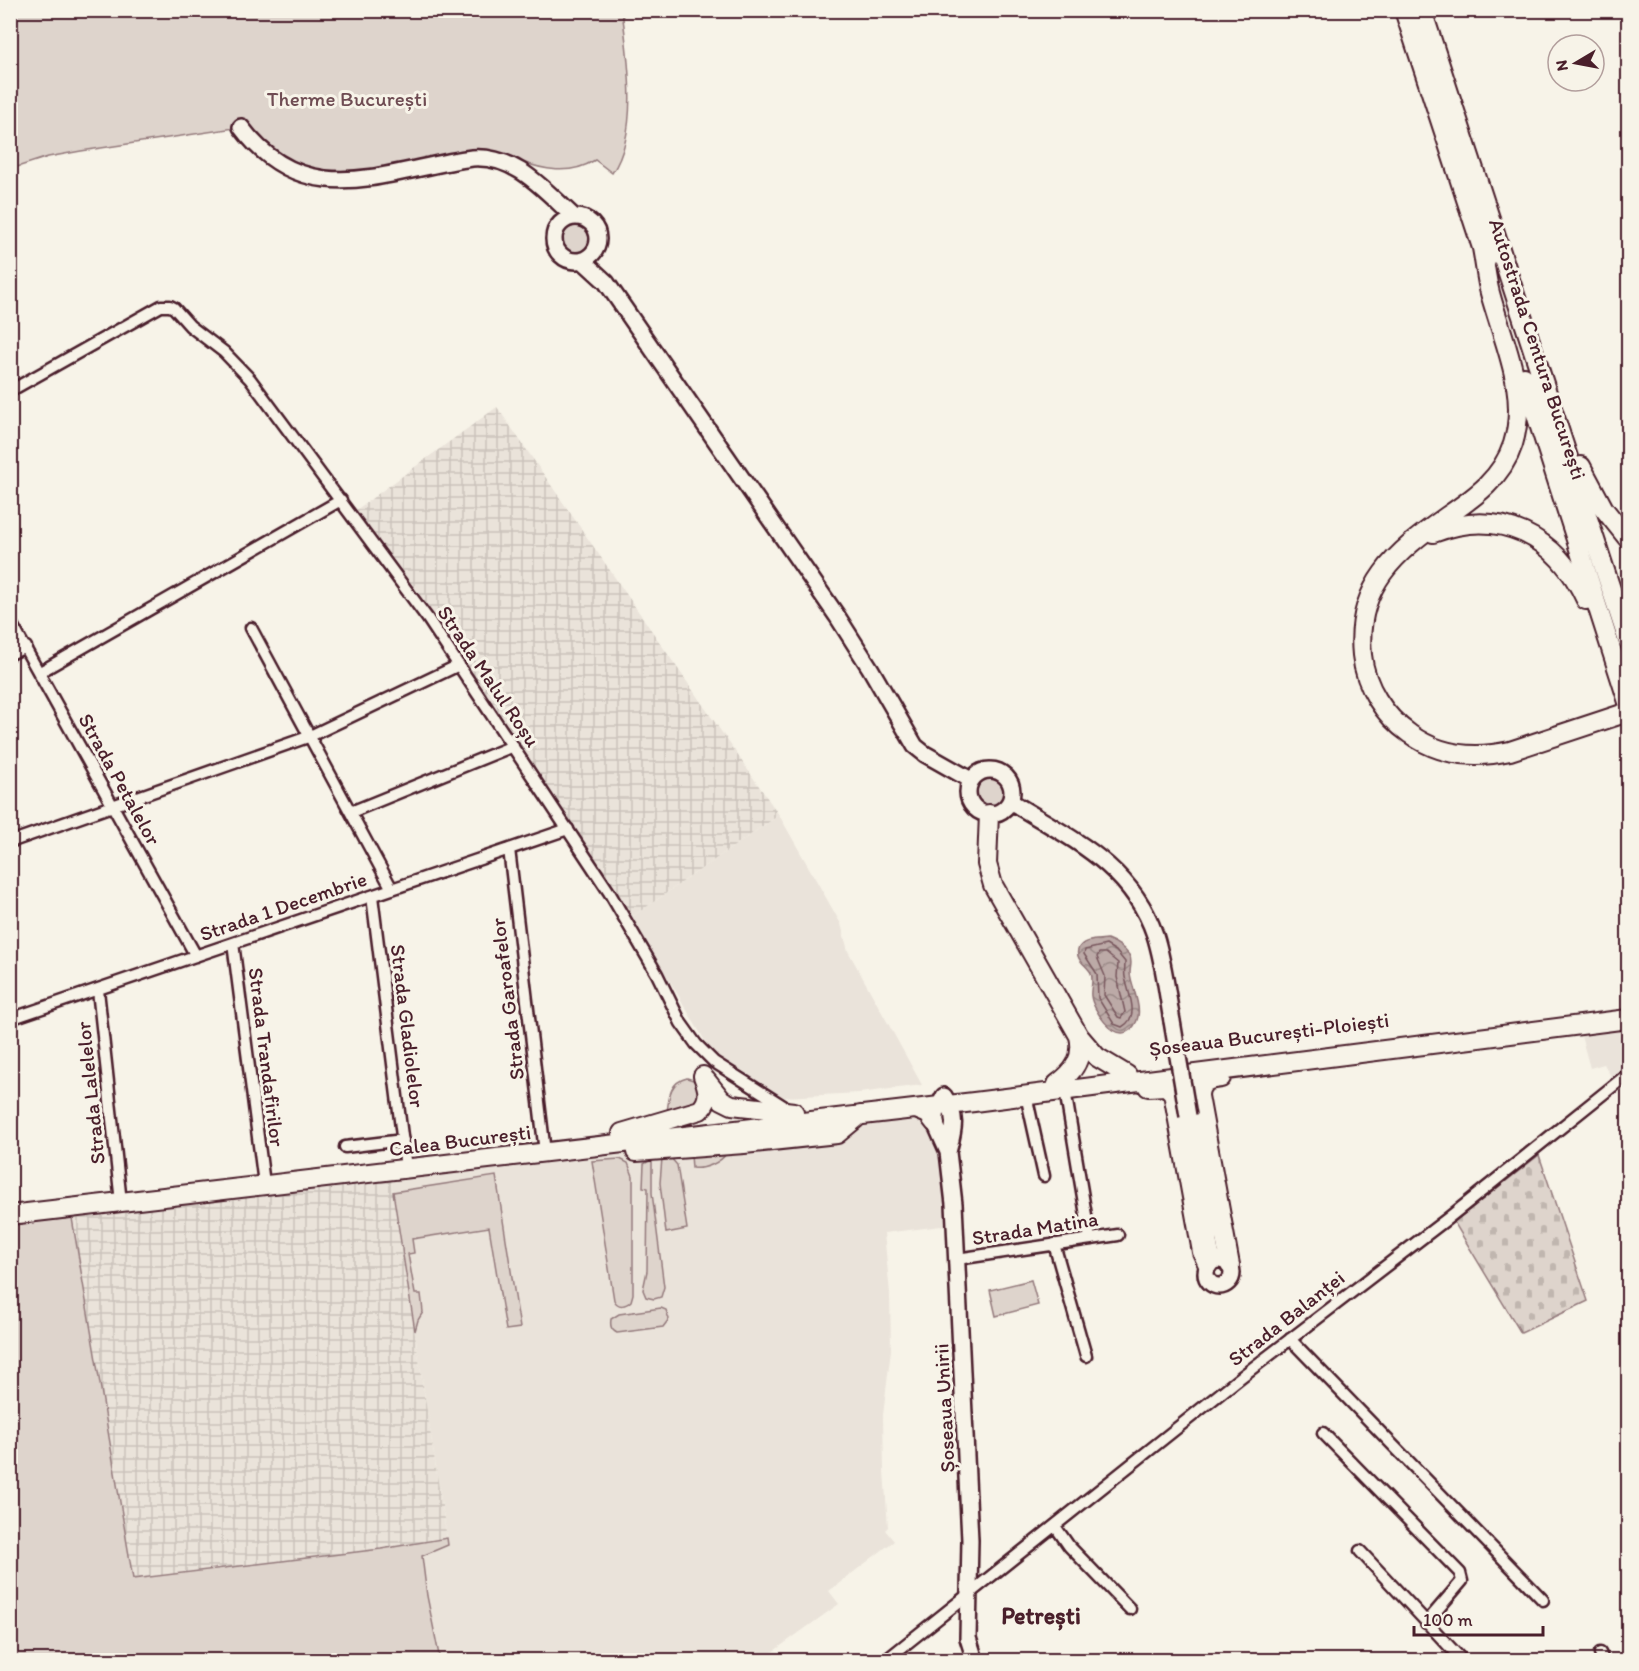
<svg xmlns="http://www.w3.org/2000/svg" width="1639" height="1671" font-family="Itim,sans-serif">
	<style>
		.built { fill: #eae3da }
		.industrial { fill: url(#industrial-grid) }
		.green { fill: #ded4cc; stroke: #947a7c; stroke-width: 1.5 }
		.cemetery { fill: url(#cemetery-stones); stroke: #947a7c; stroke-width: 1.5 }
		.water { fill: url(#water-waves); stroke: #8e7275; stroke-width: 1.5 }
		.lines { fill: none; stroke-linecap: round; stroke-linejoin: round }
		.shore { stroke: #78575d; stroke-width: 1.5 }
		.street-casing { stroke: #4a1f2b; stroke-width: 15 }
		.secondary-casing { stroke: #4a1f2b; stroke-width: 20 }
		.highway-casing { stroke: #4a1f2b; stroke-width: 22 }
		.street { stroke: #f7f3e8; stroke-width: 10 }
		.secondary { stroke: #f7f3e8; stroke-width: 15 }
		.highway { stroke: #f7f3e8; stroke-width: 18 }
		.secondary-bridge-casing { stroke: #4a1f2b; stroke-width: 20; stroke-linecap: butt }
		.secondary-bridge { stroke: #f7f3e8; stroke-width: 15 }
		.labels { text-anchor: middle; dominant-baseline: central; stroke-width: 6; stroke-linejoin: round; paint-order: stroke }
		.park-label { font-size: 21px; fill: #6f4c53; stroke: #f7f3e8 }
		.street-label { font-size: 21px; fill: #4a1f2b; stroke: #f7f3e8 }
		.quarter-label { font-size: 24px; font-weight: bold; fill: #4a1f2b; stroke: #f7f3e8 }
	</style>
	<defs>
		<pattern id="industrial-grid" width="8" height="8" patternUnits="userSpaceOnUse" patternTransform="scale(1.5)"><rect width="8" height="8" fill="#eae3da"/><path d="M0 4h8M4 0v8" fill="none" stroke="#cac2bb"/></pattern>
		<pattern id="cemetery-stones" width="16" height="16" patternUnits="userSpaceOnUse" patternTransform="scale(1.5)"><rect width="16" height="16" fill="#ded4cc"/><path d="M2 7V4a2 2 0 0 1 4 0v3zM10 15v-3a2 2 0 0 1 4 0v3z" fill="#c0b6af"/></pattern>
		<pattern id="water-waves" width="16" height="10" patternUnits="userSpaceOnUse" patternTransform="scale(1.5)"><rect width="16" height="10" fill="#bcaaa7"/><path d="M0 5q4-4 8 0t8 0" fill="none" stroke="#9b8a88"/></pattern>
	</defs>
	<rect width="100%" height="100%" fill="#f7f3e8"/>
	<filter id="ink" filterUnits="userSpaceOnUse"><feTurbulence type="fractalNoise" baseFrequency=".0167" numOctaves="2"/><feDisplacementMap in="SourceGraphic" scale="12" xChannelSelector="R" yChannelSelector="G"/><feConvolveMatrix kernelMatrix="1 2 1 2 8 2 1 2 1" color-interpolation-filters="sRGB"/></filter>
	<g filter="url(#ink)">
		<!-- built -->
		<path class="built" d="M779,815L841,924L848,951L922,1085L859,1093L785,1097L775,1095L715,1054L708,1046L632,917Z
			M1628,1030V1068L1613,1080L1604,1064L1590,1068L1581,1036Z
			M922,1117L927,1123L940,1148L950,1225L884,1233L890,1293L891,1350L883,1415L884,1471L888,1527L885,1530L894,1541L829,1591L839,1604L764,1658L763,1660H414L381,1549L447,1538L390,1175Z"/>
		<!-- industrial -->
		<path class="industrial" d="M497,407L779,815L632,917L431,613L356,510Z
			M390,1175L447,1538L381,1549L133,1579L72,1218Z"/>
		<!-- green -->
		<path class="green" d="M10,11H622C628,57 640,132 612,173L595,160C570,176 543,170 517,160L509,170L486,164L368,186L341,187L326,185L311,181L241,127L81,151L48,157L11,169Z
			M563 239a13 13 0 1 1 26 0a13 13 0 1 1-26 0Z
			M975 791a15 15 0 1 1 30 0a15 15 0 1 1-30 0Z
			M687,1078L693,1080L699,1086L700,1100L667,1112C669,1096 670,1082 687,1078Z
			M727,1153C720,1163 704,1170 692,1168L691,1155Z
			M670,1157L677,1165L687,1229L666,1233L660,1183L662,1158Z
			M620,1159L628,1163L633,1176V1294L631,1301C626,1306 618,1308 614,1300L592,1161Z
			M652,1159V1193L664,1287L661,1297L654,1299L646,1297L643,1290L647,1271L648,1188L643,1187L644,1164Z
			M496,1176L520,1328L506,1330L489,1227L412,1239L414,1253L408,1254L415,1294H421L423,1312L418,1320L415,1331L393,1192Z
			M72,1218L133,1579L381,1549L447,1538L448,1545L422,1556L427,1596L440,1660H11V1224Z
			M1031,1280L1038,1305L996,1316L990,1290Z
			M661,1308L666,1310L669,1319L663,1327L617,1333C611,1330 610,1326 611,1319L619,1314Z"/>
		<!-- cemetery -->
		<path class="cemetery" d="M1539,1155L1588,1301L1521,1333L1454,1222Z"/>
		<!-- water -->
		<path class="water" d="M1107,939C1115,942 1124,948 1129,955C1133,961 1130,966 1130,973C1132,991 1148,1015 1130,1030C1114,1043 1092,1008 1091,996C1090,988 1094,981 1091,973C1087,965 1075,960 1078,950C1081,939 1098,940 1107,939Z"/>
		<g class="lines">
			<!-- shore -->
			<path class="shore" d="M1106,945L1116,951L1125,962C1125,967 1124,972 1125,977C1128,993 1141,1017 1122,1027L1114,1024L1098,998L1097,974L1084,954L1085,950Z
				M1099,953H1106L1118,963L1117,977L1125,1012L1121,1018L1118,1017L1104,995L1105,976L1097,957Z"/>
			<!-- street casing -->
			<g class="street-casing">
				<path id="street" d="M10,391L161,306H170L174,308L190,326L224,352L250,379L428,619L609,892L657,974L681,1023L696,1044L714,1062L785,1107
					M10,621L196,956
					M251,628L392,889
					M10,654L26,647
					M40,672L341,500
					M351,812L513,746
					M10,842L308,737L459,665
					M509,849L544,1144
					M372,896L405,1160
					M233,943L263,1176
					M98,990L120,1193
					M10,1019L568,829
					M1065,1090L1090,1239
					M1026,1095L1044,1176
					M345,1147L403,1140
					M1054,1244L1086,1356
					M957,1259L1118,1235
					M1290,1339L1543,1600
					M1323,1433L1460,1573L1462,1581L1426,1623
					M1055,1526L1069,1546L1130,1609
					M1360,1551L1462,1660
					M1600,1653L1603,1660
					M886,1660L1241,1377L1447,1219L1628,1074"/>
			</g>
			<!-- secondary casing -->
			<g class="secondary-casing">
				<path id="secondary" d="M241,127C306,214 386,170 472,158C516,155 543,189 573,216
					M554 239a22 22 0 1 1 44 0a22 22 0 1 1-44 0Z
					M582,260L606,282L837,616L870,668L915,746L925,754L971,780
					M968 792a22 22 0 1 1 44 0a22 22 0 1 1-44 0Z
					M1010,801C1069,838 1131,864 1155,935C1164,963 1167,993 1172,1021
					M1188,1116L1210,1233L1209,1242L1212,1258
					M948,1152C954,1129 958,1117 944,1096L937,1110L935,1123L948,1152L954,1204L970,1540L968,1638L975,1660
					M1206 1273a13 13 0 1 1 26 0a13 13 0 1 1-26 0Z"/>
			</g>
			<!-- highway casing -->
			<g class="highway-casing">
				<path id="highway" d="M1404,10L1486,260
					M1422,10L1628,641
					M1482,248C1485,263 1486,278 1490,293C1503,342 1529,392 1513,444C1502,478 1475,497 1447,516C1396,552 1355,586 1362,655C1365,686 1384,716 1410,734C1440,756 1474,759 1510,751L1628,712
					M1524,377L1628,702
					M1581,466L1604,509L1628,539
					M1433,533C1500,507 1557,536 1586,600
					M989,814L987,864L993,885L1079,1036L1097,1057L1127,1075
					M1221,1078C1209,1079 1199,1082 1199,1096L1230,1265
					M706,1080L722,1100L732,1105L794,1112
					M1057,1084C1074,1072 1084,1058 1079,1036
					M1148,1087L1166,1086L1173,1093L1202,1252L1208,1265
					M916,1109L928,1114L935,1123
					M622,1133L700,1110C711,1099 708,1089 703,1076
					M636,1152L744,1144L837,1134L860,1115
					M10,1215L974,1102L1628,1019"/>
			</g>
			<!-- street -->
			<use href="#street" class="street"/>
			<!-- secondary -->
			<use href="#secondary" class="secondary"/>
			<!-- highway -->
			<use href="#highway" class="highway"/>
			<!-- secondary-bridge casing -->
			<g class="secondary-bridge-casing">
				<path id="secondary-bridge" d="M1172,1021L1188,1116"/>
			</g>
			<!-- secondary-bridge -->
			<use href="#secondary-bridge" class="secondary-bridge"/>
		</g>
	</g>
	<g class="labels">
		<!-- park labels -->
		<g class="park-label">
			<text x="347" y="98">Therme București</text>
		</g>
		<!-- street labels -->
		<g class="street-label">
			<text transform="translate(1538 349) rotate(72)">Autostrada Centura București</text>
			<text transform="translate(489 676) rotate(56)">Strada Malul Roșu</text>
			<text transform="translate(120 779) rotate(61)">Strada Petalelor</text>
			<text transform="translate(283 906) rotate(-19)">Strada 1 Decembrie</text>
			<text transform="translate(507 999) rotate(-97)">Strada Garoafelor</text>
			<text transform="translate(408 1026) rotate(83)">Strada Gladiolelor</text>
			<text transform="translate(1269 1034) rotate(-7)">Șoseaua București-Ploiești</text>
			<text transform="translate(267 1057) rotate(83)">Strada Trandafirilor</text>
			<text transform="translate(90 1093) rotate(-96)">Strada Lalelelor</text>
			<text transform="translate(460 1140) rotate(-7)">Calea București</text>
			<text transform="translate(1035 1228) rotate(-9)">Strada Matina</text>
			<text transform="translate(1286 1318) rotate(-38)">Strada Balanței</text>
			<text transform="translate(944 1408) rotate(-93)">Șoseaua Unirii</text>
		</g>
		<!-- quarter labels -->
		<g class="quarter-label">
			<text x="1041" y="1615">Petrești</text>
		</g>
	</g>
	<!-- margin -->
	<rect width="1639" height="1671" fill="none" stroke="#f7f3e8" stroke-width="36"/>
	<rect x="18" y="18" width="1603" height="1635" fill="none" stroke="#4a1f2b" stroke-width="2" filter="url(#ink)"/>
	<!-- north arrow -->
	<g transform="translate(1576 63) rotate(260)"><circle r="28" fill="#f7f3e8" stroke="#b29e9c" stroke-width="1.5"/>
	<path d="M0-4.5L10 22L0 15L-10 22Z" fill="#4a1f2b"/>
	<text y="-9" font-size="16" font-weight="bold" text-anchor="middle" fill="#4a1f2b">N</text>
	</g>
	<!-- scale -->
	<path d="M1414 1626v9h129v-9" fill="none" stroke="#4a1f2b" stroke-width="3"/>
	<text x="1423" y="1626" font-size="18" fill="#4a1f2b" stroke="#f7f3e8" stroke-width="4.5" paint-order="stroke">100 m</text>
</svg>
